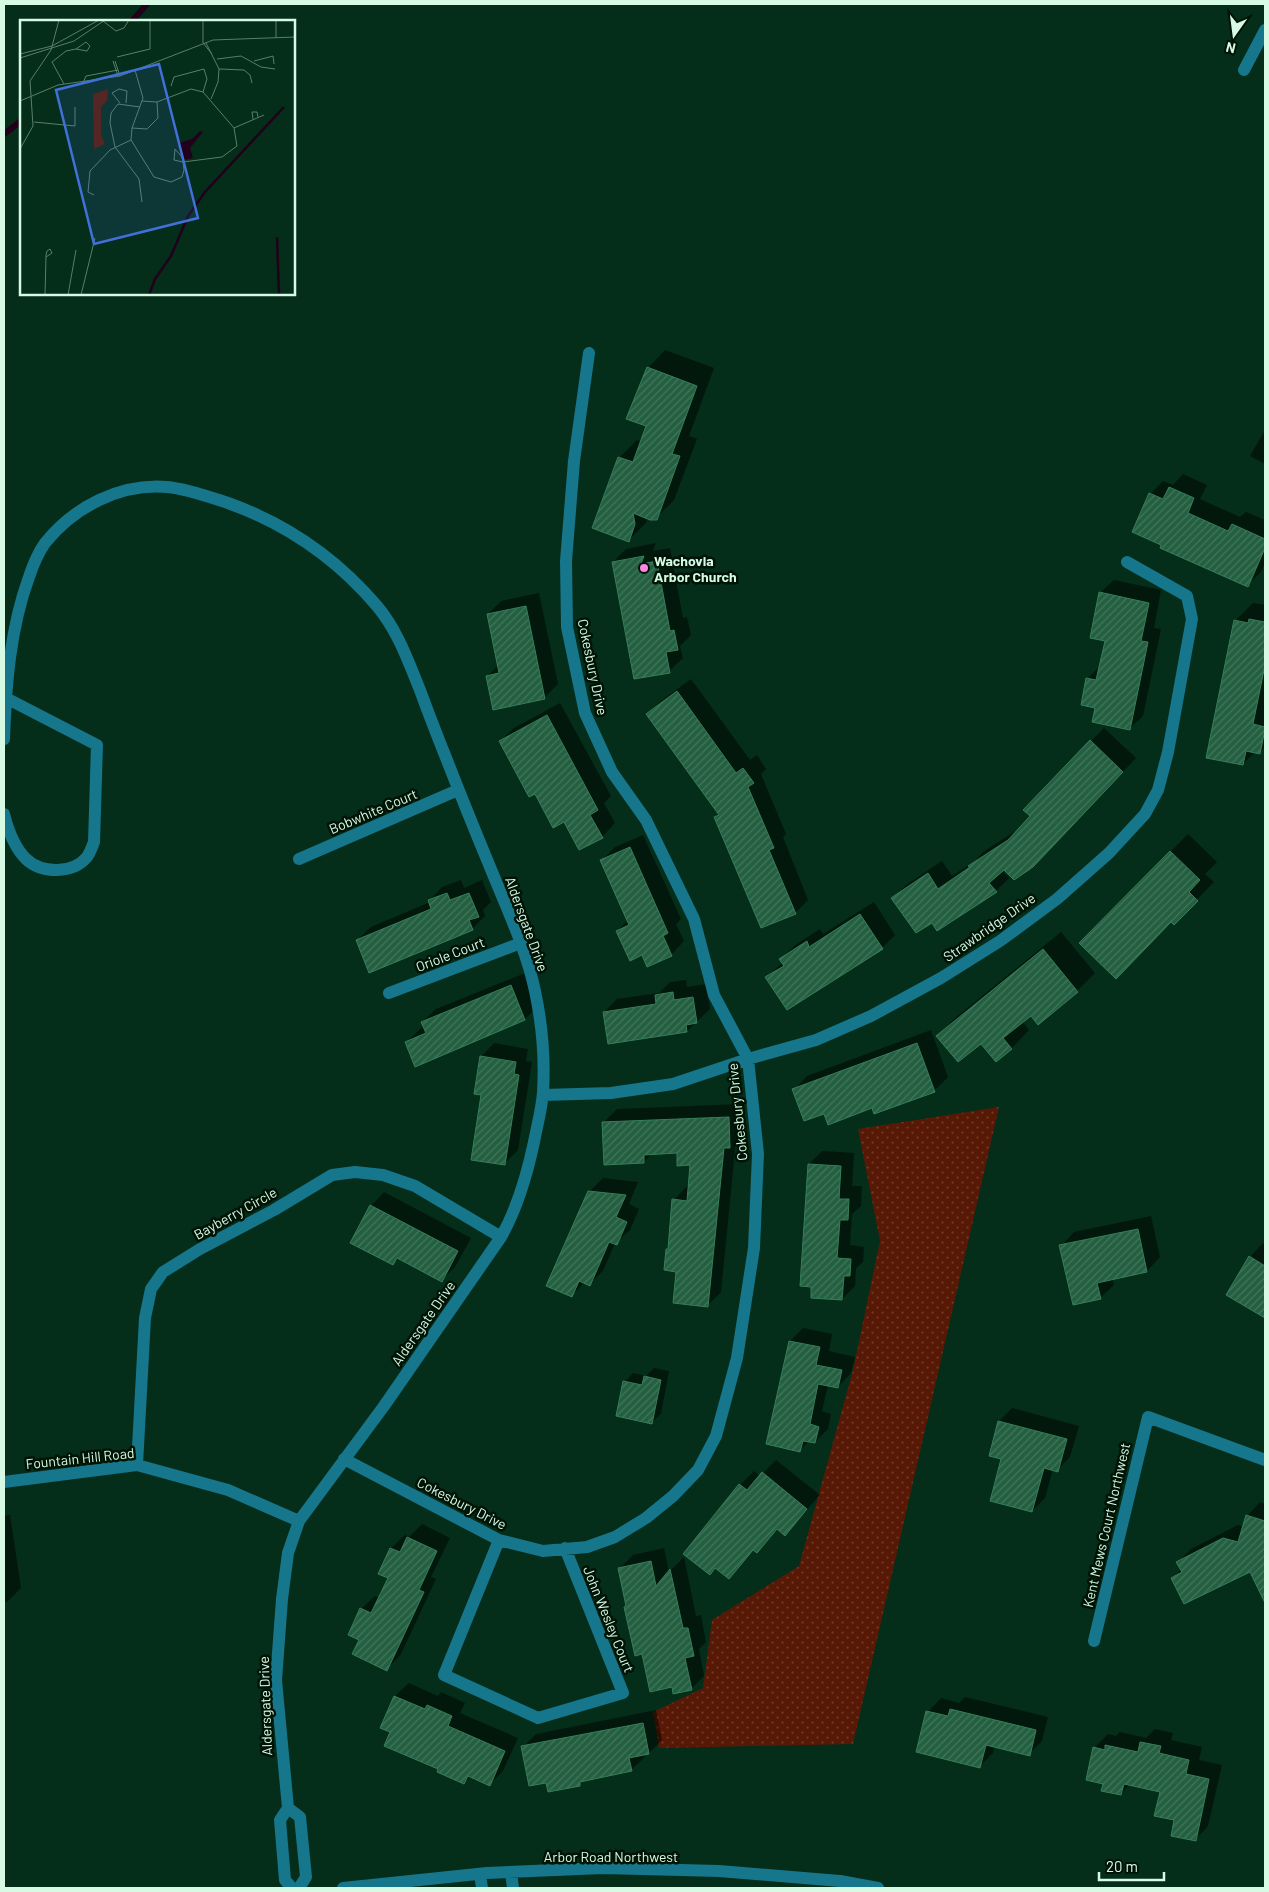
<svg xmlns="http://www.w3.org/2000/svg" width="1269" height="1892" font-family="Barlow,sans-serif">
	<style>
		.grass { fill: url(#grass-dots) }
		.shadow { fill: #0007; fill-rule: evenodd }
		.lines { fill: none; stroke-linecap: round; stroke-linejoin: round }
		.stream { stroke: #22001a; stroke-width: 6 }
		.building { fill: url(#building-hatch); stroke: #367f59 }
		.minor { stroke: #16768b; stroke-width: 12 }
		.poi-dot { fill: #fe85e0; stroke: #001406; stroke-width: 2 }
		.labels { text-anchor: middle; dominant-baseline: central; stroke-width: 5; stroke-linejoin: round; paint-order: stroke }
		.poi-label { font-size: 14px; font-weight: bold; fill: #d7fae4; stroke: #001406; text-anchor: start }
		.street-label { font-size: 14px; fill: #d7fae4; stroke: #001406 }
		.inset-river { fill: none; stroke: #22001a; stroke-width: 2.5 }
		.inset-road { fill: none; stroke: #587f6b; stroke-width: 1 }
		.view { fill: #4270da; fill-opacity: 0.15; stroke: #4270da; stroke-width: 2.5 }
		.inset-edge { fill: none; stroke: #d7fae4; stroke-width: 2.5 }
	</style>
	<defs>
		<pattern id="grass-dots" width="8" height="8" patternUnits="userSpaceOnUse" patternTransform="scale(1.25)"><rect width="8" height="8" fill="#571905"/><path d="M2 2h.1M6 6h.1" fill="none" stroke="#6e3b29" stroke-width="1.8" stroke-linecap="round"/></pattern>
		<pattern id="building-hatch" width="6" height="6" patternUnits="userSpaceOnUse" patternTransform="scale(1.25)"><rect width="6" height="6" fill="#235f40"/><path d="M-1 1l2-2M0 6l6-6M5 7l2-2" fill="none" stroke="#42775b"/></pattern>
	</defs>
	<rect width="100%" height="100%" fill="#042d1a"/>
	<!-- grass -->
	<path class="grass" d="M999,1107L853,1744L659,1748L653,1712L703,1688L712,1620L799,1566L853,1370L880,1241L858,1129Z"/>
	<!-- shadow -->
	<path class="shadow" d="M665,350L714,368L689,436L697,439L674,500L656,518H648L646,523L628,541L619,458L637,440L641,442L648,425V368Z
		M1265,430V464L1250,456Z
		M1183,474L1207,485L1200,499L1240,517L1246,512L1265,520V562L1261,572L1247,585L1150,494L1163,481L1173,485Z
		M656,543L653,551L670,548L683,618L687,617L691,635L680,646L683,658L669,671L613,562L626,549Z
		M1114,580L1161,590L1154,628L1161,629L1143,716L1129,729L1096,707L1087,679L1101,665L1106,640L1100,593Z
		M539,593L558,684L544,698L488,676L498,665L488,614L501,601Z
		M1253,603L1265,605V747L1259,753L1255,752L1243,764L1235,621Z
		M691,679L750,760L757,755L766,769L761,774L786,834L783,837L808,900L795,913L715,817L719,813L648,714L661,701Z
		M560,703L611,796L604,803L615,823L602,837L536,792L500,741L514,728Z
		M1104,728L1136,758L1046,852L1004,868L1002,870L1009,878L996,891L932,921L893,898L906,885L942,861L952,876L975,861L983,852L1020,828L1091,741Z
		M1188,834L1217,862L1205,874L1214,882L1174,923L1171,921L1081,943Z
		M643,835L681,919L676,924L684,941L671,955L642,954L617,931L628,920L601,861L615,847ZM661,930L671,950H668L659,931Z
		M461,880L464,888L482,880L491,902L483,910L485,916L472,929L357,940L371,927L430,902L429,901L442,887Z
		M874,902L895,935L882,948L767,977L783,962L781,959L794,946L820,929L823,934Z
		M1061,932L1095,973L1077,991L1038,1023L1031,1014L1022,1021L1029,1030L1012,1048L996,1060L981,1042L938,1036L955,1018Z
		M525,973L538,1006L525,1019L407,1042L420,1029L424,1027L422,1022L436,1009Z
		M686,980L687,987L706,984L710,1009L687,1031L604,1012L617,999L659,993L670,982Z
		M931,1030L948,1077L935,1090L875,1113L872,1106L824,1113L794,1090L807,1076Z
		M494,1043L528,1049L526,1061L532,1062L518,1150L504,1164L482,1094L481,1057Z
		M742,1104L743,1133L736,1140L721,1292L708,1305L678,1270L667,1249L669,1247L674,1200L687,1186L690,1187L692,1164L678,1152L652,1153L644,1162L604,1122L617,1109Z
		M822,1151L854,1153L852,1186H862L861,1206L852,1214L850,1245L864,1247L863,1262L856,1268L855,1286L842,1299L809,1164Z
		M603,1178L638,1182L629,1204L639,1209L630,1230L615,1243L603,1271L589,1284L585,1282L571,1296L589,1192Z
		M384,1192L471,1238L455,1267L442,1280L399,1258L393,1264L371,1206Z
		M1151,1216L1160,1257L1147,1271L1112,1278L1114,1285L1100,1298L1061,1246L1074,1232Z
		M1263,1243L1265,1245V1317L1227,1295L1250,1257Z
		M803,1328L832,1334L829,1351L855,1357L851,1373L838,1387L828,1385L822,1411L831,1414L828,1429L815,1442L809,1441L800,1450L790,1341Z
		M654,1368L669,1371L661,1414L652,1422L625,1382L633,1373L646,1376Z
		M1012,1408L1079,1426L1070,1457L1057,1470L1053,1469L1045,1498L1032,1511L1002,1458L999,1421Z
		M776,1460L820,1495L785,1534L778,1529L757,1551L754,1549L729,1578L716,1567L710,1574L685,1553L740,1485L754,1471L760,1476Z
		M1260,1502L1265,1504V1579L1257,1583L1250,1570L1173,1578L1181,1569L1178,1562L1191,1549L1238,1525L1244,1527L1247,1516Z
		M10,1515L21,1588L7,1602H4V1516Z
		M422,1524L450,1538L431,1577L436,1579L400,1656L386,1669L360,1640L361,1609L375,1596L379,1598L389,1577L380,1573L391,1548L405,1535L409,1537Z
		M664,1548L669,1572L684,1557L696,1616L701,1615L706,1642L699,1649L704,1676L691,1689L673,1686L643,1653L628,1605L620,1568L633,1555Z
		M409,1683L438,1696L441,1692L465,1703L460,1713L518,1738L503,1771L490,1784L471,1776L464,1783L440,1768L392,1732L382,1727L395,1696Z
		M965,1697L1048,1717L1042,1741L1029,1754L995,1746L993,1753L980,1766L928,1712L941,1698L959,1703Z
		M656,1710L662,1740L649,1753L644,1754L645,1757L631,1770L584,1780L580,1784L547,1782L523,1747L536,1734Z
		M1155,1729L1173,1733L1171,1740L1202,1747L1199,1760L1222,1765L1208,1826L1195,1840L1176,1819L1161,1791L1130,1784L1121,1794L1104,1783L1094,1748L1108,1734L1116,1736L1120,1732L1146,1738Z"/>
	<g class="lines">
		<!-- stream -->
		<path class="stream" d="M132,21L147,4
			M4,134L21,121"/>
	</g>
	<!-- building -->
	<path class="building" d="M647,367L697,386L672,454L680,456L657,520H650L633,513L635,524L629,542L592,528L618,457L633,462L646,426L626,419Z
		M1169,487L1194,498L1188,513L1228,531L1232,524L1265,539V548L1248,587L1160,548L1161,545L1132,532L1149,493L1163,499Z
		M644,556L641,564L657,561L670,631L674,630L678,650L666,652L670,673L634,679L612,562Z
		M1099,592L1149,603L1141,641L1148,642L1130,730L1092,722L1095,708L1081,705L1086,678L1096,680L1105,641L1090,638Z
		M526,606L545,699L493,710L486,676L499,673L487,614Z
		M1249,619L1265,622V665L1253,724L1265,727V729L1260,754L1246,751L1243,765L1206,758L1234,620L1248,623Z
		M677,691L736,773L743,768L754,783L748,787L774,848L769,850L796,914L761,928L714,817L719,815L646,714Z
		M547,715L598,810L590,815L603,838L579,850L564,822L553,828L535,794L529,797L499,741Z
		M1090,740L1123,772L1033,867L1014,880L1004,870L989,883L997,892L937,931L932,923L916,933L891,898L928,873L938,889L970,867L968,866L1008,840L1030,816L1023,810Z
		M630,847L668,933L663,936L672,956L647,967L642,955L630,961L616,931L629,925L600,860Z
		M1170,851L1200,880L1189,892L1198,901L1174,925L1171,922L1116,979L1079,943Z
		M447,893L450,900L469,893L479,917L469,920L473,930L369,973L356,940L431,909L428,900Z
		M860,914L883,949L787,1010L765,977L784,966L779,959L807,941L809,947Z
		M1043,949L1078,992L1038,1025L1031,1016L1003,1038L1012,1049L996,1062L981,1044L958,1062L936,1036Z
		M511,985L525,1020L415,1067L405,1042L426,1033L421,1022Z
		M673,992L674,1000L693,997L697,1023L686,1025L687,1032L608,1044L603,1012L656,1004L655,995Z
		M917,1043L935,1092L874,1114L872,1108L828,1125L824,1114L804,1121L792,1089Z
		M480,1056L516,1062L514,1074L519,1075L505,1165L471,1160L481,1095L474,1094Z
		M729,1117L730,1148H724L708,1307L673,1303L676,1272L664,1270L666,1249H668L672,1199L687,1201L690,1165L677,1166V1153L644,1155V1163L604,1165L602,1122Z
		M808,1164L841,1166L839,1199H849L848,1220H840L837,1258L851,1259L850,1276H844L842,1300L811,1298V1287L800,1286Z
		M588,1191L626,1195L616,1217L627,1222L617,1245L609,1242L590,1286L579,1281L572,1297L546,1286Z
		M370,1205L458,1251L442,1282L397,1258L393,1265L350,1243Z
		M1138,1229L1147,1272L1097,1283L1101,1299L1073,1305L1059,1245Z
		M1249,1256L1265,1266V1318L1226,1295Z
		M789,1341L820,1347L816,1365L842,1370L838,1388L818,1384L810,1424L819,1427L815,1443L803,1441L800,1452L766,1444Z
		M644,1376L661,1380L652,1424L616,1416L623,1381L642,1385Z
		M998,1421L1067,1439L1058,1472L1044,1468L1032,1512L990,1501L1001,1459L989,1456Z
		M762,1472L807,1509L785,1536L777,1529L757,1553L753,1550L729,1579L715,1568L710,1575L683,1554L739,1484L747,1490Z
		M1246,1515L1265,1521V1603L1250,1572L1184,1604L1171,1578L1182,1572L1176,1562L1223,1538L1238,1542Z
		M407,1537L437,1551L419,1590L424,1592L387,1671L352,1654L359,1640L348,1635L360,1608L371,1613L388,1578L378,1574L390,1548L400,1552Z
		M651,1561L656,1586L670,1569L683,1628H688L694,1656L685,1658L692,1690L673,1694L672,1687L650,1692L642,1654L635,1656L624,1607L626,1606L618,1568Z
		M394,1696L425,1709L427,1705L452,1716L448,1726L505,1751L490,1786L468,1776L464,1784L437,1772L438,1769L384,1746L390,1732L380,1728Z
		M950,1709L1036,1730L1030,1756L986,1745L980,1768L916,1752L926,1711L948,1716Z
		M643,1723L649,1754L629,1758L632,1771L580,1782V1786L548,1792L546,1783L529,1786L521,1746Z
		M1140,1742L1161,1746L1159,1753L1189,1760L1186,1774L1209,1779L1196,1841L1171,1836L1174,1820L1154,1816L1160,1792L1124,1784L1121,1795L1101,1791L1103,1784L1086,1780L1093,1747L1105,1750V1745L1138,1752Z"/>
	<g class="lines">
		<!-- minor -->
		<path class="minor" d="M1244,70L1265,30
			M4,697L97,745L94,842C92,847 90,853 87,857C73,874 42,874 26,859C14,847 8,830 4,814
			M4,739C6,684 10,629 29,577C33,565 38,553 45,543C74,507 120,483 167,487C188,489 209,497 228,503C287,524 337,559 377,606C398,631 408,661 420,690C430,718 441,745 452,773C468,814 485,855 502,896C515,927 528,958 535,991C542,1024 545,1059 543,1092C542,1108 537,1126 534,1142C527,1175 518,1207 501,1237L384,1406L299,1521L288,1553L282,1599L276,1680L288,1808L280,1820L285,1880L292,1888
			M299,859L458,790
			M389,993L521,943
			M543,1095L611,1093L673,1084L748,1059L816,1040L871,1016L941,978L1000,941L1057,899L1109,853L1145,814L1158,790L1168,752L1192,619L1187,596L1127,562
			M344,1459L499,1540L543,1551L587,1547L615,1537L646,1518L673,1496L698,1470L716,1436L737,1358L754,1248L758,1154L748,1059L714,995L694,919L646,820L612,772L585,713L567,627L566,561L574,461L589,353
			M137,1465L145,1318L151,1289L163,1272L200,1249L274,1210L332,1175L355,1172L383,1175L415,1186L501,1237
			M4,1482L137,1465L228,1490L299,1521
			M499,1540L444,1675L538,1718L623,1693L565,1548
			M1094,1641L1148,1417L1265,1460
			M288,1808L300,1817L306,1877L299,1888
			M511,1872L513,1888
			M480,1874L482,1888
			M343,1888L487,1873L603,1868L719,1871L840,1881L878,1888"/>
	</g>
	<!-- markers -->
	<circle class="poi-dot" cx="644" cy="568" r="5"/>
	<g class="labels">
		<!-- poi labels -->
		<g class="poi-label">
			<text x="654" y="560">Wachovia<tspan x="654" dy="16">Arbor Church</tspan></text>
		</g>
		<!-- street labels -->
		<g class="street-label">
			<text transform="translate(593 667) rotate(78)">Cokesbury Drive</text>
			<text transform="translate(373 811) rotate(-23)">Bobwhite Court</text>
			<text transform="translate(527 924) rotate(70)">Aldersgate Drive</text>
			<text transform="translate(989 927) rotate(-35)">Strawbridge Drive</text>
			<text transform="translate(450 954) rotate(-21)">Oriole Court</text>
			<text transform="translate(737 1112) rotate(-96)">Cokesbury Drive</text>
			<text transform="translate(235 1213) rotate(-29)">Bayberry Circle</text>
			<text transform="translate(423 1323) rotate(-55)">Aldersgate Drive</text>
			<text transform="translate(80 1458) rotate(-6)">Fountain Hill Road</text>
			<text transform="translate(462 1503) rotate(27)">Cokesbury Drive</text>
			<text transform="translate(1106 1525) rotate(-77)">Kent Mews Court Northwest</text>
			<text transform="translate(609 1619) rotate(68)">John Wesley Court</text>
			<text transform="translate(265 1706) rotate(-92)">Aldersgate Drive</text>
			<text x="611" y="1856">Arbor Road Northwest</text>
		</g>
	</g>
	<!-- overview -->
	<g transform="translate(20 20)">
		<rect width="275" height="275" fill="#042d1a"/>
		<path d="M88,69L87,81L81,87V115L85,124L74,129L73,74Z" fill="#571905"/>
		<path d="M180,111L183,112L170,128L173,138L164,140L159,123L172,119Z" fill="#22001a"/>
		<path class="inset-river" d="M257,217L259,275M129,275L135,259L151,236L168,196L185,172L264,87"/>
		<path class="inset-road" d="M183,0V23L192,34M83,1L96,11L104,8L109,0M256,18V0M66,22L70,26L67,31L56,29ZM186,23L199,49L198,62L191,79M0,34L32,26L79,0M97,37L130,29V0M0,38L54,21L85,0M197,39L221,36L241,47L255,49M93,41L98,56M95,41L100,56M234,41L253,36L254,44M199,49L224,50L230,55L232,63M115,50L123,78L112,108L111,120L134,157L151,162L162,157L164,150L163,142L162,137L155,129L154,140L163,142L202,137L217,126L214,108L183,72L171,69L137,82L122,81M63,63L66,56L98,50M44,64L32,42L46,31L56,29M151,66L154,57L184,49L187,59L183,72M0,81L38,65L100,56L193,20L275,17M100,83L92,73L99,69L107,71L106,83M120,87L98,84L91,93L90,103L95,127L119,159L122,182M233,99L232,92H237L238,97M14,102L55,106V87M112,108L127,109L138,98L137,82M214,108L244,95M0,129L13,106L10,61L31,30L39,0M74,175L68,172L70,151L90,130L111,120M25,275L26,237V235L27,231L30,229L32,233L26,237M48,275L56,230M61,275L75,218"/>
		<path class="view" d="M139,44L178,198L74,224L36,70Z"/>
		<rect width="275" height="275" class="inset-edge"/>
	</g>
	<!-- border -->
	<rect width="1269" height="1892" fill="none" stroke="#d7fae4" stroke-width="10"/>
	<!-- north arrow -->
	<g transform="translate(1234 35) rotate(194)" stroke="#001406" stroke-width="4" paint-order="stroke">
	<path d="M0-4L9 19L0 12L-9 19Z" fill="#d7fae4"/>
	<text y="-8" font-size="14" font-weight="bold" text-anchor="middle" fill="#d7fae4">N</text>
	</g>
	<!-- scale -->
	<path d="M1099 1872v8h65v-8" fill="none" stroke="#d7fae4" stroke-width="2.5"/>
	<text x="1106" y="1872" font-size="15" fill="#d7fae4" stroke="#001406" stroke-width="4" paint-order="stroke">20 m</text>
</svg>
